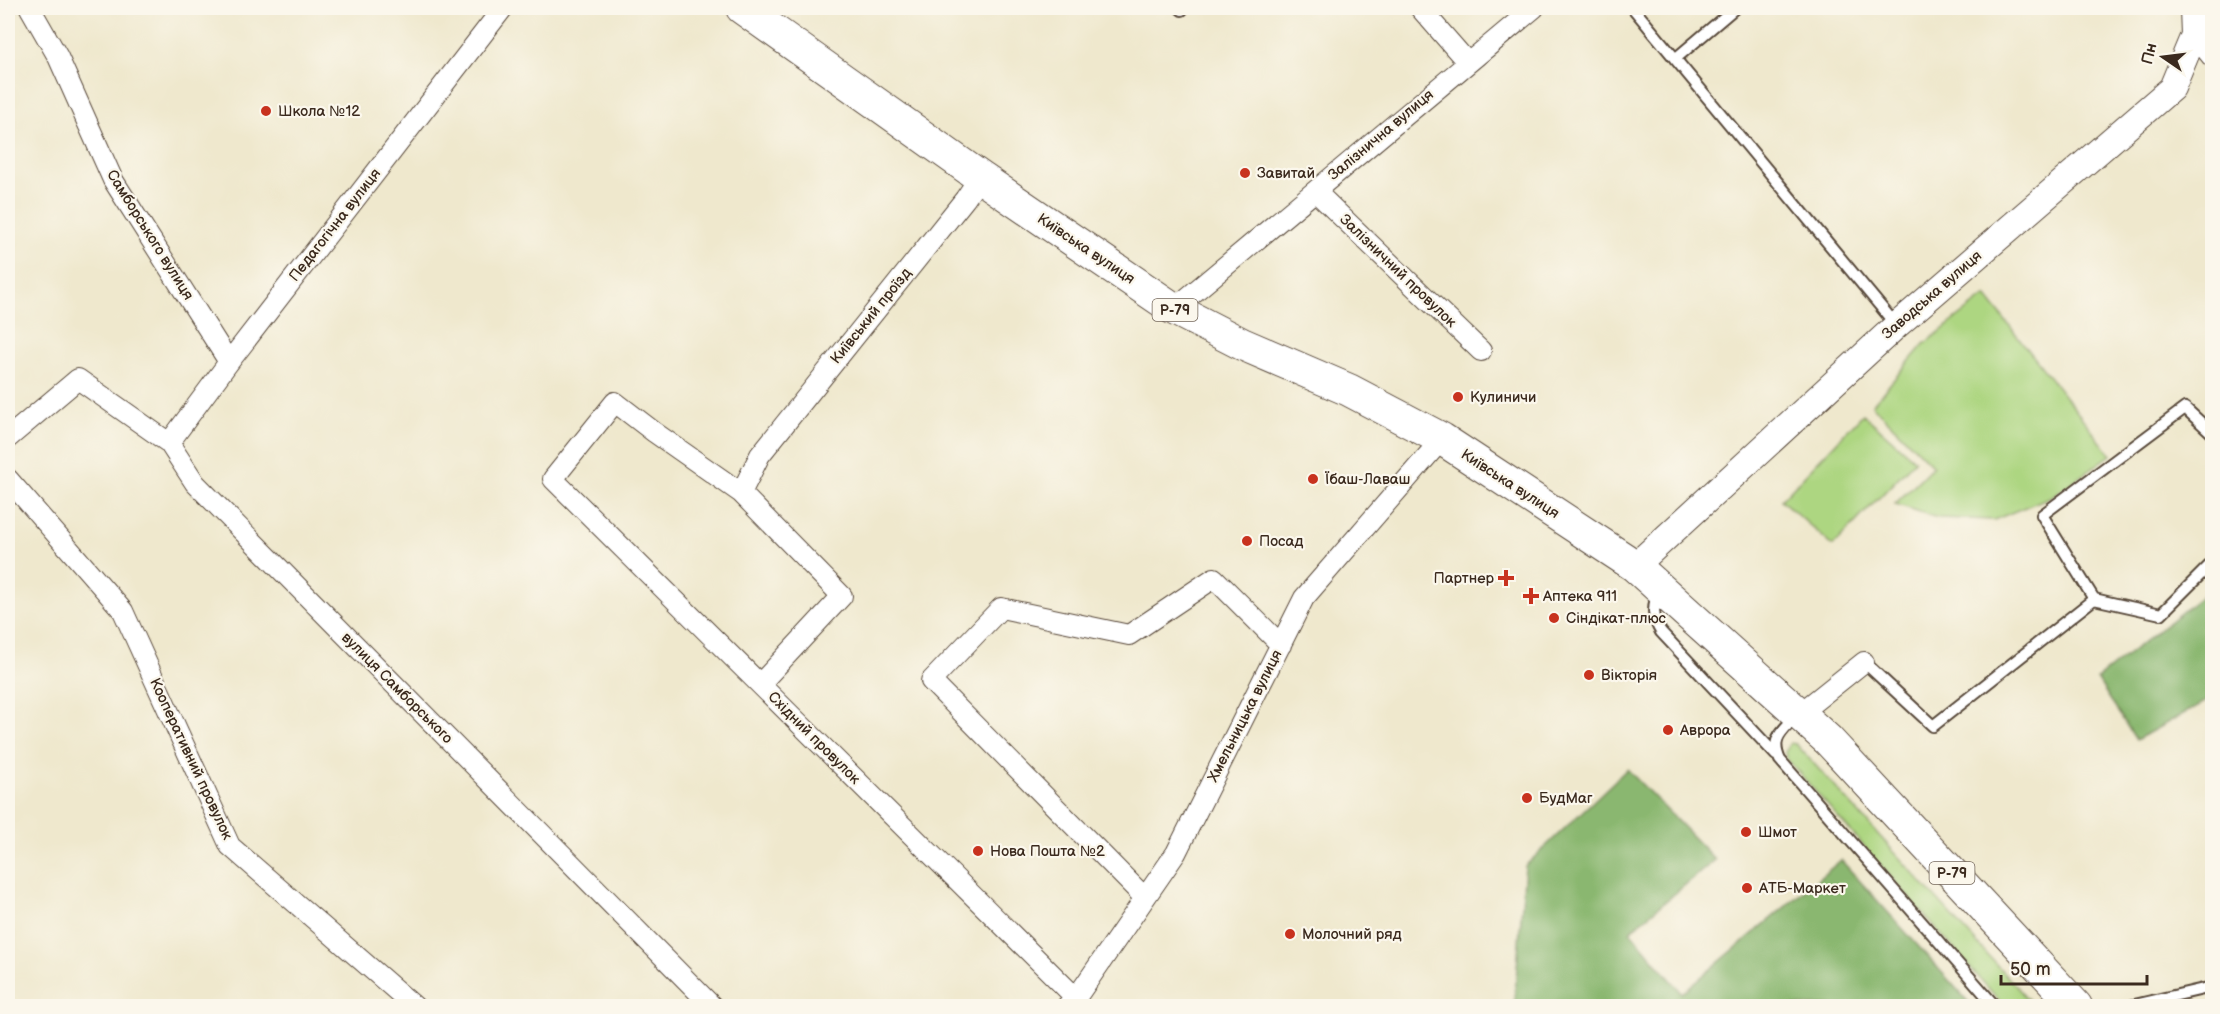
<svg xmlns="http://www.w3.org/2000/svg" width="2220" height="1014" font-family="'Balsamiq Sans',sans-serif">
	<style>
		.green { fill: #add681; stroke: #748050; stroke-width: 1.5 }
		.forest { fill: #8ab76f; stroke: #627046; stroke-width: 1.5 }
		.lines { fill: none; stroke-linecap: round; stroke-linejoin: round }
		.service-casing { stroke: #564638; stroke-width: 14 }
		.minor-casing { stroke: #564638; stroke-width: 22 }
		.tertiary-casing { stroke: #564638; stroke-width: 28 }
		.primary-casing { stroke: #564638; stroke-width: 34 }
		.service { stroke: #fff; stroke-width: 10 }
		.minor { stroke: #fff; stroke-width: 20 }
		.tertiary { stroke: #fff; stroke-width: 26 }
		.primary { stroke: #fff; stroke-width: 32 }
		.poi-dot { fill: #c8321e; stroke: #fbf7ec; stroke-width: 2 }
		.labels { text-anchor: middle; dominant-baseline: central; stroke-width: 4.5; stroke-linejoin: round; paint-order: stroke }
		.shield { fill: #fbf7ec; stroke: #75685c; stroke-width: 1.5 }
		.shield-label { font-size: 14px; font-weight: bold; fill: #3b2a1e }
		.poi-label { font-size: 15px; fill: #3b2a1e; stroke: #fbf7ec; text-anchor: start }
		.street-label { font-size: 15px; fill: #3b2a1e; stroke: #fbf7ec }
	</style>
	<rect width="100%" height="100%" fill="#fbf7ec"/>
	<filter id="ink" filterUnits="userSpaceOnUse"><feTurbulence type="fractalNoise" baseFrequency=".0167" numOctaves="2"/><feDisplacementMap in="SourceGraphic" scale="12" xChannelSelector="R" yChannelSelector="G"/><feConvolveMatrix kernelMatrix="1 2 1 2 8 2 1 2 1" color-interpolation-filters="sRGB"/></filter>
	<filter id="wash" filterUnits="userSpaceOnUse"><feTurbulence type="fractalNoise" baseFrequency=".008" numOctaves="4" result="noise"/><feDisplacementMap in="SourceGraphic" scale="24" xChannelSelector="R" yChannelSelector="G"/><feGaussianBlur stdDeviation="1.35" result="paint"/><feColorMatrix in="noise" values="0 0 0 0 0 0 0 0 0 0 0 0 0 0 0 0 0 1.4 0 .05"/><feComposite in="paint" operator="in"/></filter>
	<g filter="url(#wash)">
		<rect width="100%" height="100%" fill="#efe8cd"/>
		<!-- green -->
		<path class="green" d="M1986,296L2111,455L2052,496L1994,520L1938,518L1895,504L1933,466L1872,405L1924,344Z
			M1863,414L1915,460L1833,546L1781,500Z
			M1790,743L1796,744L2034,1006H2004L1786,758L1785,751Z"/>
		<!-- forest -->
		<path class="forest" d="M2212,588V698L2136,740L2097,679Z
			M1627,769L1715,860L1630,931L1682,993L1841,860L1972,1006H1514L1525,866Z"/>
	</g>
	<g filter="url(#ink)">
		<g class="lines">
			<!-- service casing -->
			<g class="service-casing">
				<path id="service" d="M1180,8L1182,10
					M1633,8L1896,325
					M1675,59L1735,8
					M2212,433L2185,408L2042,515L2094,599L2161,614L2212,563
					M1660,592C1651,604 1653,619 1661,632L1776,755
					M1864,662L1933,726L2094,599
					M1796,716C1782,732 1770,738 1780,760L1995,1006
					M2130,1006L2212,987"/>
			</g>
			<!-- minor casing -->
			<g class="minor-casing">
				<path id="minor" d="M30,8L58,57L113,180L229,362
					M1420,8L1468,63
					M2194,35L2212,57
					M1315,191L1481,351
					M1174,309L1534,8
					M8,438L78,379L169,443L195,483L712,1006
					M169,443L229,362L503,8
					M8,479L123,611L230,846L414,1006
					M741,493L654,432L615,402L553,479L1076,998
					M760,684L842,596L741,493L760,455L965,199L980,177
					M1799,714L1864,662
					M1145,898L931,681L1001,608L1129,635L1214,578L1281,645
					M1067,1006L1076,998L1176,853L1304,598L1442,439"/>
			</g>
			<!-- tertiary casing -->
			<g class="tertiary-casing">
				<path id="tertiary" d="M1635,566L1896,326L2172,88L2194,35L2193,8"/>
			</g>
			<!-- primary casing -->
			<g class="primary-casing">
				<path id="primary" d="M742,8L980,177L1174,309L1242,344L1349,390L1442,439L1635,566L1828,740L2076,1006"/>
			</g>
			<!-- service -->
			<use href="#service" class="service"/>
			<!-- minor -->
			<use href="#minor" class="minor"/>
			<!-- tertiary -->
			<use href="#tertiary" class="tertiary"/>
			<!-- primary -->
			<use href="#primary" class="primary"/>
		</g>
	</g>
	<!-- markers -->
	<g class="poi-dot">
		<circle cx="266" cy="111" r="6"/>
		<circle cx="1245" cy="173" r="6"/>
		<circle cx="1458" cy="397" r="6"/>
		<circle cx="1313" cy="479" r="6"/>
		<circle cx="1247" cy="541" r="6"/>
		<path d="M1503 569h6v6h6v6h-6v6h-6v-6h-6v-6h6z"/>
		<path d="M1528 587h6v6h6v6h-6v6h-6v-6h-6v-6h6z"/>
		<circle cx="1554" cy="618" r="6"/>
		<circle cx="1589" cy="675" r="6"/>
		<circle cx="1668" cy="730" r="6"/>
		<circle cx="1527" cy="798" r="6"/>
		<circle cx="1746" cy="832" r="6"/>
		<circle cx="978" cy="851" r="6"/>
		<circle cx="1747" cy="888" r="6"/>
		<circle cx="1290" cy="934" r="6"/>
	</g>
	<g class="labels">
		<!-- shield labels -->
		<g class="shield">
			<rect x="1152.5" y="299" width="45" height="22" rx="4.5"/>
			<rect x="1929.5" y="862" width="45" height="22" rx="4.5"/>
		</g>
		<g class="shield-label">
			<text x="1175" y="310">Р-79</text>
			<text x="1952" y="873">Р-79</text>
		</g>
		<!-- poi labels -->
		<g class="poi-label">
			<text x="278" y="111">Школа №12</text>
			<text x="1257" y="173">Завитай</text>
			<text x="1470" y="397">Кулиничи</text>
			<text x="1325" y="479">Їбаш-Лаваш</text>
			<text x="1259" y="541">Посад</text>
			<text x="1494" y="578" text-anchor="end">Партнер</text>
			<text x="1543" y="596">Аптека 911</text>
			<text x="1566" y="618">Сіндікат-плюс</text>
			<text x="1601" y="675">Вікторія</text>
			<text x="1680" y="730">Аврора</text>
			<text x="1539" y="798">БудМаг</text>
			<text x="1758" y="832">Шмот</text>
			<text x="990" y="851">Нова Пошта №2</text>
			<text x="1759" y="888">АТБ-Маркет</text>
			<text x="1302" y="934">Молочний ряд</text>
		</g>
		<!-- street labels -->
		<g class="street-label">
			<text transform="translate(1381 135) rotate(-40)">Залізнична вулиця</text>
			<text transform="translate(335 225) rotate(-52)">Педагогічна вулиця</text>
			<text transform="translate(150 235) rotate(58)">Самборського вулиця</text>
			<text transform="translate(1086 249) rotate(34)">Київська вулиця</text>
			<text transform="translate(1398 271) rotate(44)">Залізничний провулок</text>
			<text transform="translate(1932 295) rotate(-41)">Заводська вулиця</text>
			<text transform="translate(871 316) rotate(-51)">Київський проїзд</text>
			<text transform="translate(1510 484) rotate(33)">Київська вулиця</text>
			<text transform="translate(397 688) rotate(45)">вулиця Самборського</text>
			<text transform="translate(1245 716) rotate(-63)">Хмельницька вулиця</text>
			<text transform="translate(814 738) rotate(45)">Східний провулок</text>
			<text transform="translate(191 759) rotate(65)">Кооперативний провулок</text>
		</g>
	</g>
	<!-- margin -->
	<rect width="2220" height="1014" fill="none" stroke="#fbf7ec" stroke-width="30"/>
	<!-- north arrow -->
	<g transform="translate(2163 57) rotate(284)" stroke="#fbf7ec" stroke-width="4.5" paint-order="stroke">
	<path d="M0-4.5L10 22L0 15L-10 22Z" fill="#3b2a1e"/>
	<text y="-9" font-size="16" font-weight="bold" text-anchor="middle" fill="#3b2a1e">Пн</text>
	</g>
	<!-- scale -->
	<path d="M2001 975v9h146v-9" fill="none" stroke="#3b2a1e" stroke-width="3"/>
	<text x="2010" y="975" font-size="18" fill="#3b2a1e" stroke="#fbf7ec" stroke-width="4.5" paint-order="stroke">50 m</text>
</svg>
